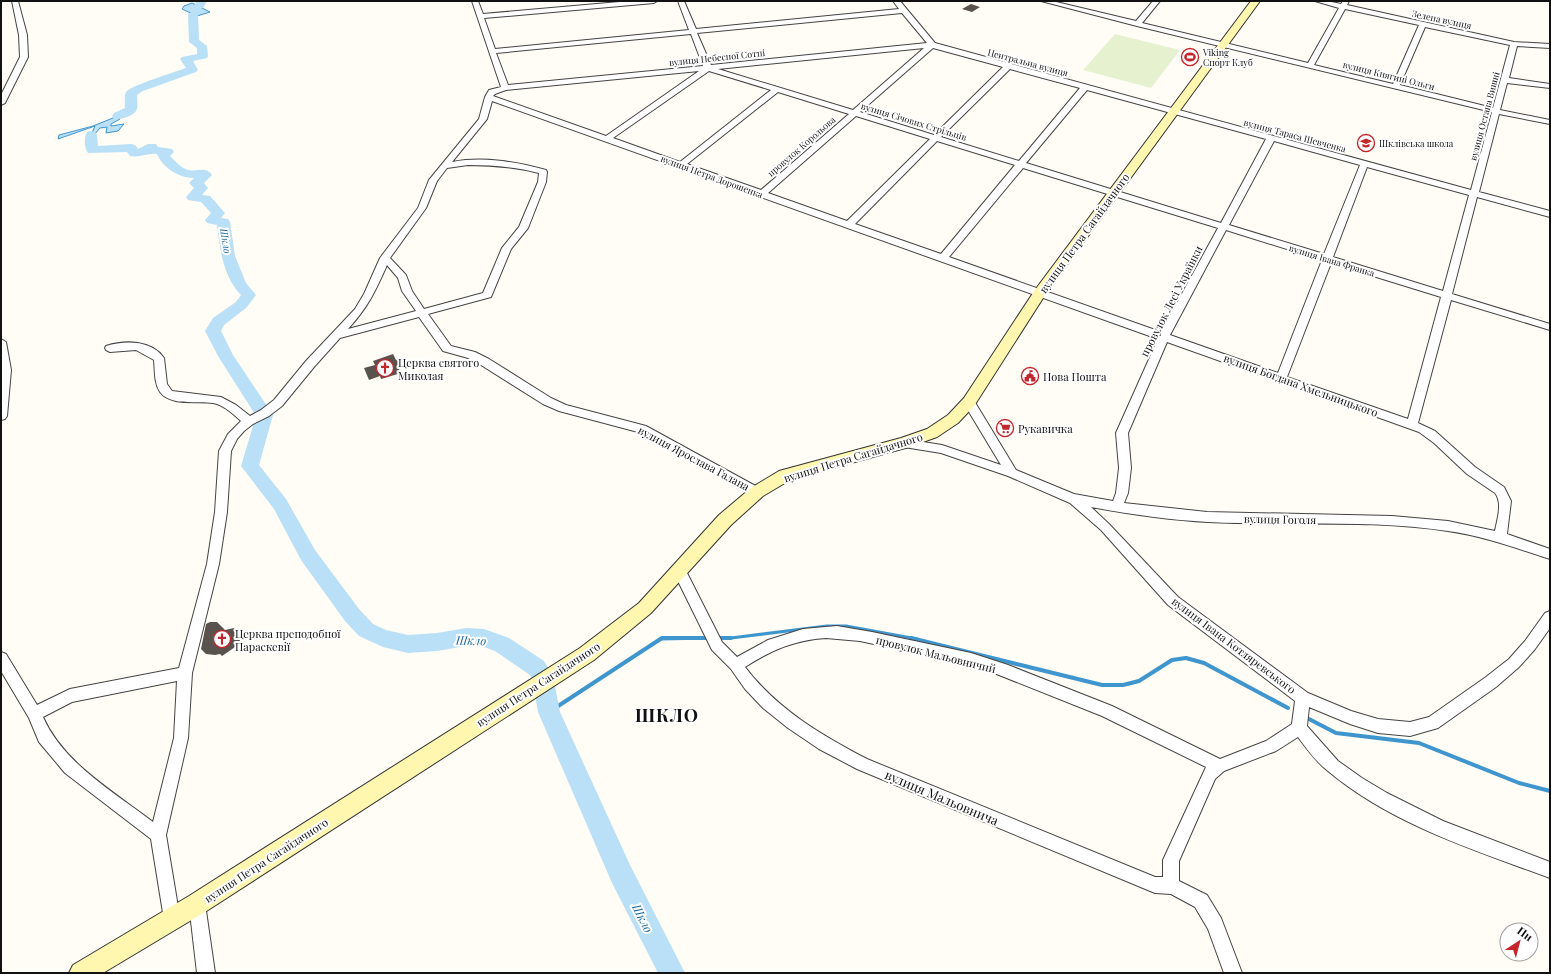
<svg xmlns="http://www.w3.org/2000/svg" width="1551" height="974" font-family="'Playfair Display',serif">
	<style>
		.pitch { fill: #e6f2cf }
		.water { fill: #b9e0f7; stroke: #3f96cf }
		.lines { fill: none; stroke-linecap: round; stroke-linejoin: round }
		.stream-far1 { stroke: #3f96cf; stroke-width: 3 }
		.stream { stroke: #3f96cf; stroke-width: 4 }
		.river { fill: #b9e0f7; fill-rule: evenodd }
		.building { fill: #5a524d }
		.street-casing { stroke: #444; stroke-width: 2 }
		.secondary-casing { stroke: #333; stroke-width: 2 }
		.street { fill: #fff; fill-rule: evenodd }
		.secondary { fill: #fff6b0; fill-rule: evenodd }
		.labels { text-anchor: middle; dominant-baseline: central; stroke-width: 4; stroke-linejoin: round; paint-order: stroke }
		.far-street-label { font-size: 9px; fill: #111; stroke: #fff }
		.far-poi-label { font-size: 9px; fill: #111; stroke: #fff; text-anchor: start }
		.far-water-label { font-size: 10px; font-style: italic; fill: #1768a6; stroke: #fff }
		.street-label { font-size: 11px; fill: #111; stroke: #fff }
		.poi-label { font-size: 11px; fill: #111; stroke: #fff; text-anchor: start }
		.water-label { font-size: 12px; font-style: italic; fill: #1768a6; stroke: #fff }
		.near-street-label { font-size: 13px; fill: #111; stroke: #fff }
		.near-district-label { font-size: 18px; font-weight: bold; letter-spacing: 1px; fill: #111; stroke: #fff }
	</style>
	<rect width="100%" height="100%" fill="#fffdf5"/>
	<!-- pitch -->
	<path class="pitch" d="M1115,34L1180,50L1151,88L1083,70Z"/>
	<!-- water -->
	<path class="water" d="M192,3L210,12L197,16L182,9L184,6Z
		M118,116L120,119L111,124V126L124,124L118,131L106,133L107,127L100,128L94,135H91L95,126L58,139L59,135L93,126Z"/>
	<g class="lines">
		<!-- stream-far1 -->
		<path class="stream-far1" d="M717,638H731L827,626H846L917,639
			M661,639L709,638"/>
		<!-- stream -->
		<path class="stream" d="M717,638H731
			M911,638L1102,685H1123L1139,681L1172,660L1186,658L1204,663L1288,708
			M549,712L662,638H709
			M1309,719L1336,733L1419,743L1519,783L1550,791"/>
		<!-- river -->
		<path class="river" d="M197,1H207L203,8L199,9L194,6Z
			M193,11L198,14L199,40L207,46L208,56L207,58L193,61L198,70L196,72L143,91L137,95C137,100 138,105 137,109C135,116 120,120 114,119L112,116L114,113L125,108C125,104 124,96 126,92C132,85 175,72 186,68L180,59L182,57L197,54V48L189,42L188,14Z
			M91,131L95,132L97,135L98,146L131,144L135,145L138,149L148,144H156L158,147L172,149L174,152L170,156C175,161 181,168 188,170C197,172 206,166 212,175L204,183L208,188L202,195L210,196L225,213L221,218L228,219L230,222L235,256L246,283L256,295L246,308L224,325L221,331L233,355L273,415L259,465L286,499L315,550L359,609L373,624L386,630L408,635L437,633L466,628L484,629L509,638L544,661L553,676L560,712L630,865L685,973H658L612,883L538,712L532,678L530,675L495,651L484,647L466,646L437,651L408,653L383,647L359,636L345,621L301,560L274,509L241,466L256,416L218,356L205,331L213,318L236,302L241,295C223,277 220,249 217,225L207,223L205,220L211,213L201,202L188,200L186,197L194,188L189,183L194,178C179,178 163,168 157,154C147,153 140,158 130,156L127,152L88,153C84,148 84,137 87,132Z"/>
	</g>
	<!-- building -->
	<path class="building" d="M971,4L980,7L972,12L962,9Z
		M393,354L396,360L401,358L405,367L399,369L401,373L381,379L380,376L369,380L364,368L375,365L373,361Z
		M210,622H217L225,630L234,628L238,630L242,635L238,645L222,656L220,654L215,655L206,654L201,649L206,624Z"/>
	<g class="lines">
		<!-- street casing -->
		<g class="street-casing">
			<path id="street" d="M12,1H18L27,35L28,57L5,103L1,105V95L20,57L19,35Z
				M472,1H478L483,14L631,1H657L654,3L484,18L495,49L689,30L678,1H684L696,29L899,9L893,1H900L935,43L1471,190L1492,112L1137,26L1041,1H1052L1136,21L1153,1H1160L1142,23L1308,63L1339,8L1315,1H1327L1341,4L1343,1H1349L1347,5L1514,42L1550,44V48L1517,46L1509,78L1550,84V88L1507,83L1500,110L1550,120V124L1499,114L1479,192L1550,211V217L1477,197L1452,294L1550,324V330L1451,300L1418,423L1435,431L1475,467L1504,487L1511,501L1507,534L1550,549V559C1516,548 1483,536 1448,531C1369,519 1287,526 1208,522C1169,520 1129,514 1091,507L1109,524L1178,597L1308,693L1351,711L1378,719L1410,722L1429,717L1486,677L1509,659L1525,641L1545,613L1550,611V628L1535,649L1519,667L1496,687L1438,728L1410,736L1378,733L1350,724L1309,707L1307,726L1338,761L1362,778L1387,793L1443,821L1550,862V878C1474,850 1391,824 1328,771C1316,762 1307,749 1298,737L1276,751L1224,771L1215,779L1179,861V881L1207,895L1221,918L1242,973H1224L1208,929L1195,907L1171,894L1155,893L857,769L819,749L788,728L763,708L745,689L731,669L712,650L673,571L674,567L679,566L684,567L722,642L737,657L768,640L803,629L837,626L872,632L971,653L1008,665L1112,706L1220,759L1266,741L1292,724L1295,701L1168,605L1101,530L1070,503L1008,476L941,453L904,447L900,446L898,443L900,440L904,439L942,445L1001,465L963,402L965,399H973L1016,470L1074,494L1113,501L1116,493L1119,468L1116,433L1158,339L492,101L487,119L452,162C484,156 516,162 546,170L547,172L546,182L528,228L511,249L491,297L428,314L451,346L475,352L489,359L551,398L566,405L646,426L761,489L763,492L761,495L757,497L753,495L638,432L559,411L543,404L481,365L468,358L443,351L419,317L340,338L314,367L282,406L269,416L253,424L244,431L237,439L231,451L227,512L219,564L192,673L188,738L166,835L180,919L178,925L172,927L166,925L164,919L151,839L65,773L39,742L29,718L1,671V652L6,654L37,705L70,689L179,668L207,564L215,512L219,451L228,434L241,421C233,414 224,405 213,403C198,400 171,407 160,392C154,383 155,370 154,360L136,350L110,352L106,350L105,348L106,346C125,340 152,340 164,358L167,384L172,391L221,397L236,405L250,416L261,410L274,400L306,361L355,309L364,294L380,258L418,208L429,180L479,119L485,97L489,90L501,87ZM1345,9L1419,25L1393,84L1314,65ZM902,13L927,43L711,65L697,33ZM1425,27L1510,45L1493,108L1400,85ZM691,34L703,66L508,85L496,53ZM924,48L853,110L718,69ZM933,48L1003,67L934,135L860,112ZM1010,69L1080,88L1019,161L941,137ZM699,71L606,136L493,96L495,94L506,90ZM709,71L771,90L680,162L613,138ZM1087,90L1266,139L1221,223L1026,163ZM778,92L849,114L761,190L687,164ZM856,116L930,139L847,221L768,193ZM937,141L1015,165L941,254L855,224ZM1274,141L1360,165L1324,254L1229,225ZM468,165C492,165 515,167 539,173L538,182L519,227L502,248L483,293L424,309L412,291L406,275L390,258L426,208L437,181L447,168ZM1367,167L1469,195L1443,291L1333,257ZM1023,168L1218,228L1161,332L949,257ZM1226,230L1322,260L1278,373L1170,335ZM1331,263L1441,297L1408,419L1287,377ZM387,265L398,278L402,291L416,311L348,329C368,307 375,292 387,265ZM1167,342L1419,432L1434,443L1467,474L1495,493C1503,503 1497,520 1495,531L1448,521L1392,516L1207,512L1124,503L1128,493L1131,468L1128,433ZM826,638L860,641L962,663L994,673L1102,716L1206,767L1163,860V877H1155L867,759C821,735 777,709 745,667C771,650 795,640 826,638ZM177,681L174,738L153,822C114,792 63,763 43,717L72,702Z
				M1,339L6,342L11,370L7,416L5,419L1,420Z
				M197,896L203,898L205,904L215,973H197L189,904L191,898Z"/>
		</g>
		<!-- secondary casing -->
		<g class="secondary-casing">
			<path id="secondary" d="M1251,1H1260L1045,295L974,406L958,423L937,437L909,447L790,480L763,496L731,525L651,613L594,660L205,912L103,973H69L73,965L189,896L580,648L639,603L719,515L751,488L779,471L901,438L927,429L948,415L964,398L1035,290Z"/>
		</g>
		<!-- street -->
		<use href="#street" class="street"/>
		<!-- secondary -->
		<use href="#secondary" class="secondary"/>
	</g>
	<!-- icons -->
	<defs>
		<g id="stadium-ring" transform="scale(0.9)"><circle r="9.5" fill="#fff" stroke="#c4262e" stroke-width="1.5"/><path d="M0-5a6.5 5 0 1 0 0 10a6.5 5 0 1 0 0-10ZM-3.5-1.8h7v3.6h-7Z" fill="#c4262e"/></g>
		<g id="school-ring" transform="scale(0.9)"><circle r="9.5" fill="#fff" stroke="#c4262e" stroke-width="1.5"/><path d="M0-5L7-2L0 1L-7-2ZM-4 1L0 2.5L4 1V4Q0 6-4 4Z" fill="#c4262e"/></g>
		<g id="church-ring" transform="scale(0.9)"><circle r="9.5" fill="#fff" stroke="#c4262e" stroke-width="1.5"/><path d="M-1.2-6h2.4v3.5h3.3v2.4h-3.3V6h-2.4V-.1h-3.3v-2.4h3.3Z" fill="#c4262e"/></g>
		<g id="civic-ring" transform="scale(0.9)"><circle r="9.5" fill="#fff" stroke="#c4262e" stroke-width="1.5"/><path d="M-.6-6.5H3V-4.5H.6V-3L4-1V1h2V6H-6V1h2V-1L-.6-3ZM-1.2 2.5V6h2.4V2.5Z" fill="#c4262e"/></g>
		<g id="supermarket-ring" transform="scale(0.9)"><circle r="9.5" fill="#fff" stroke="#c4262e" stroke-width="1.5"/><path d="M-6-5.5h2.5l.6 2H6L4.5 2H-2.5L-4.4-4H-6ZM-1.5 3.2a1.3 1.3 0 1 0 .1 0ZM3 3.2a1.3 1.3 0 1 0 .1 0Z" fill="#c4262e"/></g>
	</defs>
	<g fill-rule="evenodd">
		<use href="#stadium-ring" x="1190" y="57"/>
		<use href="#school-ring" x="1366" y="143"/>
		<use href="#church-ring" x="385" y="368"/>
		<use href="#civic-ring" x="1030" y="376"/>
		<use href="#supermarket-ring" x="1005" y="428"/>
		<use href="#church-ring" x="222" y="639"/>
	</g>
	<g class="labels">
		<!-- far-street labels -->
		<g class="far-street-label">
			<text transform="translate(1442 19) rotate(12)">Зелена вулиця</text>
			<text transform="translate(717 57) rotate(-6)">вулиця Небесної Сотні</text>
			<text transform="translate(1028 62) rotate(15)">Центральна вулиця</text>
			<text transform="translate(1389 75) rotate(14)">вулиця Княгині Ольги</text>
			<text transform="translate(1484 116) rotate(-75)">вулиця Остапа Вишні</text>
			<text transform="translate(914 121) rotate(17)">вулиця Січових Стрільців</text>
			<text transform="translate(1295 135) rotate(15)">вулиця Тараса Шевченка</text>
			<text transform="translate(801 146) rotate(-41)">провулок Корольова</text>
			<text transform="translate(712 176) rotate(20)">вулиця Петра Дорошенка</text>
			<text transform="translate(1332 260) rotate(17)">вулиця Івана Франка</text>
		</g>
		<!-- far-poi labels -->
		<g class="far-poi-label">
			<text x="1203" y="52">Viking<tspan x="1203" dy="10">Спорт Клуб</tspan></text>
			<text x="1379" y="143">Шклівська школа</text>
		</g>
		<!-- far-water labels -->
		<g class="far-water-label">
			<text transform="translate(226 241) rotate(81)">Шкло</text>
		</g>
		<!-- street labels -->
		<g class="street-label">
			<text transform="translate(1084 233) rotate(-54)">вулиця Петра Сагайдачного</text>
			<text transform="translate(1171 301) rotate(-63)">провулок Лесі Українки</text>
			<text transform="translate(1301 385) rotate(20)">вулиця Богдана Хмельницького</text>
			<text transform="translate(853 457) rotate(-17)">вулиця Петра Сагайдачного</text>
			<text transform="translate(694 458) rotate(28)">вулиця Ярослава Галана</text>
			<text transform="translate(1280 519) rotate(1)">вулиця Гоголя</text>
			<text transform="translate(1234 645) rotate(37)">вулиця Івана Котляревського</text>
			<text transform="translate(936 654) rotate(14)">провулок Мальовничий</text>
			<text transform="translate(538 684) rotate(-33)">вулиця Петра Сагайдачного</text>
			<text transform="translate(266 860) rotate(-33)">вулиця Петра Сагайдачного</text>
		</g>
		<!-- poi labels -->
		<g class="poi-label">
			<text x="398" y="362">Церква святого<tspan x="398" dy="13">Миколая</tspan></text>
			<text x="1043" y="376">Нова Пошта</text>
			<text x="1018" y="428">Рукавичка</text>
			<text x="235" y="633">Церква преподобної<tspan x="235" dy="13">Параскевії</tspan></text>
		</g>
		<!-- water labels -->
		<g class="water-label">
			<text transform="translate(471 640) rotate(2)">Шкло</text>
			<text transform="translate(643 918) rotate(63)">Шкло</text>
		</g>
		<!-- near-street labels -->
		<g class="near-street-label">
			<text transform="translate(942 797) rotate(23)">вулиця Мальовнича</text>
		</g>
		<!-- near-district labels -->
		<g class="near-district-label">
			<text x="667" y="715">ШКЛО</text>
		</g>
	</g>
	<!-- border -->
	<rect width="1551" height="974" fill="none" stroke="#111111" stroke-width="4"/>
	<!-- north arrow -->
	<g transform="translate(1519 942) rotate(36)"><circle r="19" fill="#ffffff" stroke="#a0a0a0"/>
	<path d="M0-3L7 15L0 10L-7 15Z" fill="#c4262e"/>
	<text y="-6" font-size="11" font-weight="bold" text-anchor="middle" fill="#111111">Пн</text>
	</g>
</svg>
